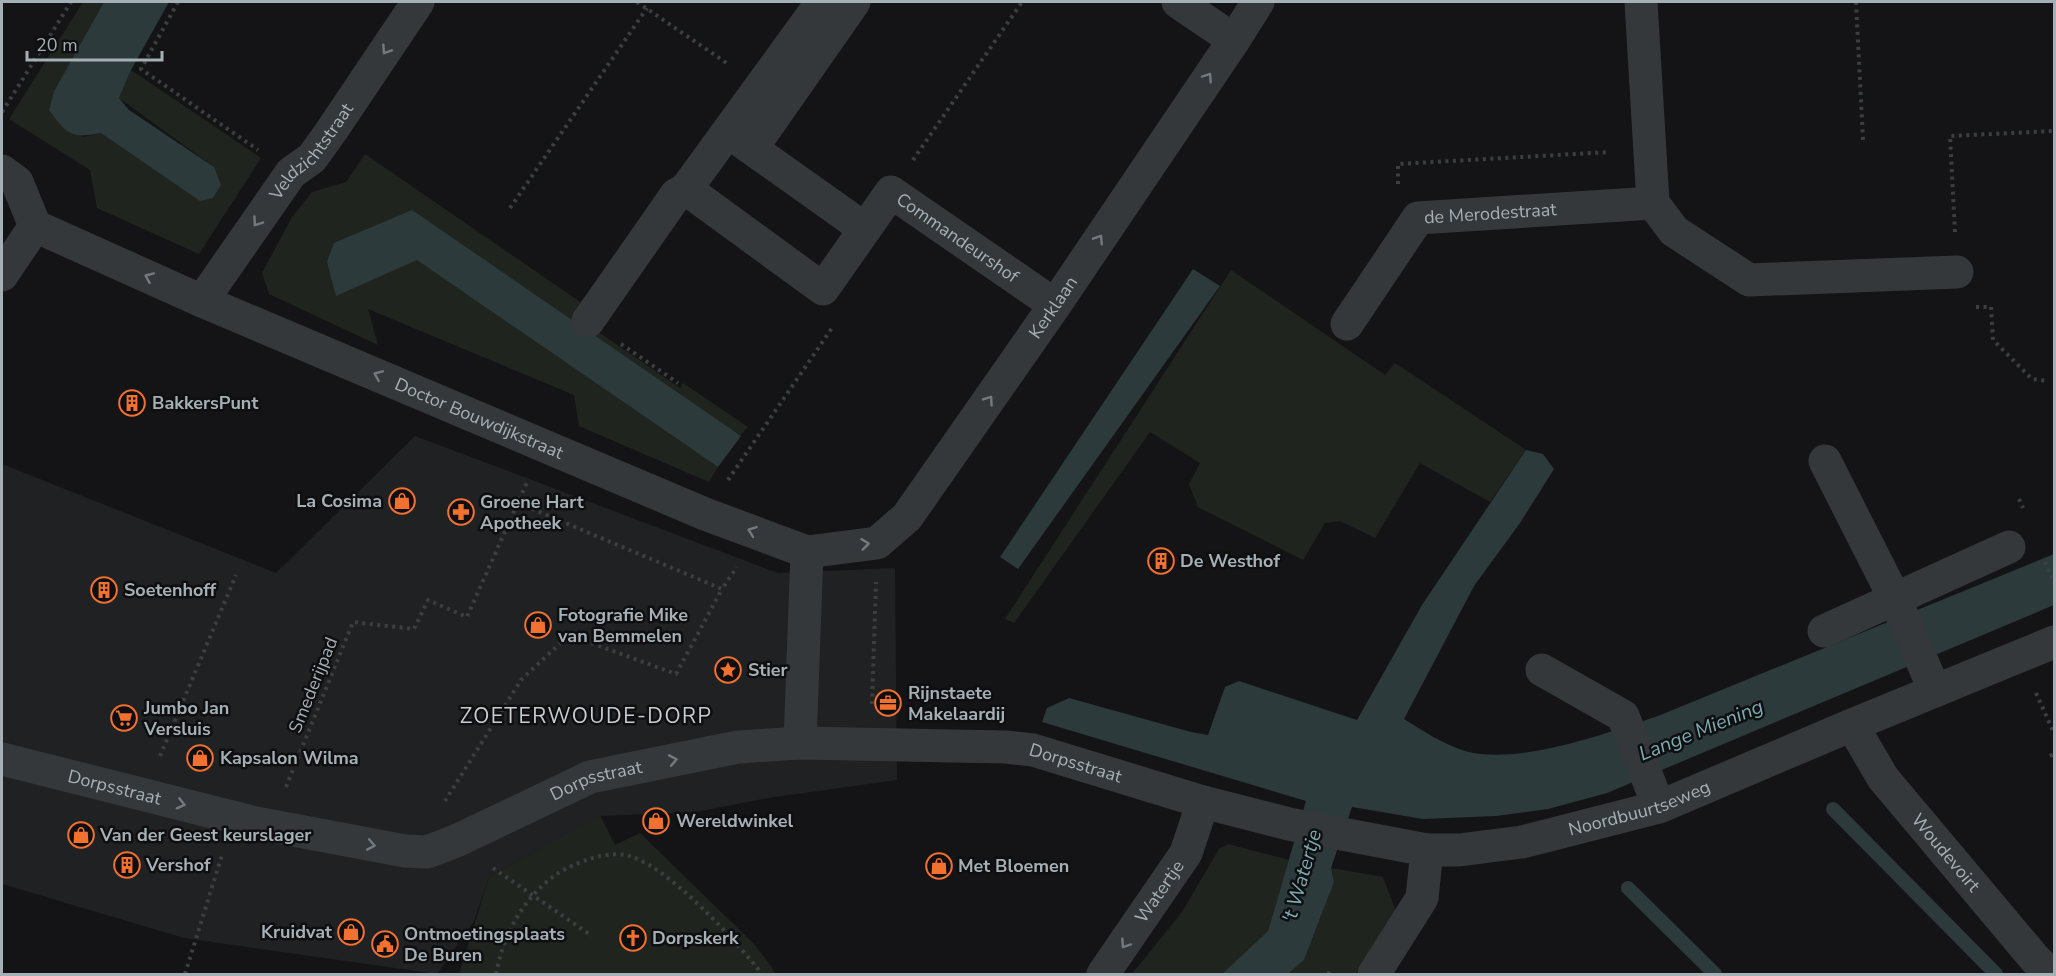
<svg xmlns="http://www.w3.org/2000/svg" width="2056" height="976" font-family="'Nunito Sans',sans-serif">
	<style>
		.built { fill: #202123 }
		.green { fill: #1f251e }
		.water { fill: #2c3a3b }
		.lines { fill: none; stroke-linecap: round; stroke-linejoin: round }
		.stream { stroke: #2c3a3b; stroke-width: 14 }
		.path { stroke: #3b3f42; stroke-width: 4; stroke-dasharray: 3 4.5; stroke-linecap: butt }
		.minor { stroke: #35383b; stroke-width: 33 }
		.oneway { stroke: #737a7f }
		.labels { text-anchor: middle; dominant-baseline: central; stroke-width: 5; stroke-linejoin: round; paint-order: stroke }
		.street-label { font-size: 18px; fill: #a5b0b6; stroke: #0f0f11 }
		.poi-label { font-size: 18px; font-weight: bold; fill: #a5b0b6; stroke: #0f0f11; text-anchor: start }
		.water-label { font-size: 20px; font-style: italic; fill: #7caab1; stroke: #0f0f11 }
		.quarter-label { font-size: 21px; letter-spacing: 1.5px; fill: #c6cdd2; stroke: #0f0f11 }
	</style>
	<rect width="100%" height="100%" fill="#141416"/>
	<!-- built -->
	<path class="built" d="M415,436L778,573L895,568L897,780L768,798L696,812L600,816L489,877L474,921L437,974L184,938L2,884V464L276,573Z"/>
	<!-- green -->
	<path class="green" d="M83,2H104L54,91L49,110L83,137L101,133L214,167L119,98L131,70L261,158L199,254L97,208L90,170L9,119Z
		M365,154L589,308L581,320L680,388L683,383L748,427L741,435L417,259L718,467L709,482L579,426L574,395L368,309L378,345L269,294L262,273L292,217L312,192L346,182Z
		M1231,270L1385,375L1395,363L1526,450L1490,502L1420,463L1375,538L1340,521L1325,523L1303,560L1198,507L1189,484L1200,463L1150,432L1014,623L1005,619Z
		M600,815L615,845L640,833L754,944L771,966L775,974H459L489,877Z
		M1228,844L1289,860L1268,931L1222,974H1132L1182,912L1219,849Z
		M1331,868L1383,877L1396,912L1380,939L1355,974H1288L1304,960L1334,882Z"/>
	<!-- water -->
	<path class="water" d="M104,2H169L131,70L119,98L129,110L214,167L221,185L213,198L200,201L101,133C70,139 67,134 49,110L54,91Z
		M412,210L741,436L718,467L417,260L336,296L327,262L334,243Z
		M1193,269L1220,286L1018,569L1000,557Z
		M1526,450L1543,454L1554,469L1520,523L1474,586L1404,719C1423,731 1443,744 1465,751C1518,766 1607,733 1658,716L2054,554V605L1607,793L1548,809L1496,816L1423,819L1352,807L1331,868L1334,882L1304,960L1288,974H1222L1268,931L1306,801L1042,722L1047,708L1069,698L1191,732L1208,735L1225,687L1239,681L1357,720L1422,605Z"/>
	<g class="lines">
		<!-- stream -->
		<path class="stream" d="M1833,809L1996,974
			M1628,888L1715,974"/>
		<!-- path -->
		<path class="path" d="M178,2L141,69L258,150
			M637,2L728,64
			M1856,2L1863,140
			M2,112L71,2
			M913,160L1022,2
			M1398,184V164L1610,152
			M510,208L647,8
			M1955,232L1950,136L2054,131
			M1976,307H1991L1993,340L2032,379L2048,381
			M621,344L678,383
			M728,480L832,328
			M2019,499L2023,508
			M518,503L722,589L737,567
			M2045,562L2054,583
			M2036,693L2054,733
			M872,704L876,582
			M160,756L236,575
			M2050,756L2054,754
			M286,787L353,622L414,629L428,600L467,617L527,482
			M445,801L521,680L569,635L676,674L722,589
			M493,868L592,936
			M185,974L222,855
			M496,974C505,925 535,877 584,861C596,856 612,853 625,855C665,862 737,942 762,974
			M1328,974L1331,969"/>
		<!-- minor -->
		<g class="minor">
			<path id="s1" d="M822,2L686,189L823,289L891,192L1055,305"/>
			<path d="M1178,2L1234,40"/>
			<path d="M734,136L865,229"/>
			<path d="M752,148L854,2"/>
			<path d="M2,171L17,182L35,226"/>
			<path d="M1653,203L1674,231L1749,280L1957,272"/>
			<path id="s2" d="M35,226L202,301L705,514L807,552L877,543L907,517L1055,305L1234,40L1258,2"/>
			<path d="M2,275L35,226"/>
			<path id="s3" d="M202,301L291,173L312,158L332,130L418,2"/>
			<path d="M588,321L676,195L686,189"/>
			<path id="s4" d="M1347,324L1418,218L1653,203L1641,2"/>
			<path d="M1825,461L1895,599L1935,691"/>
			<path d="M1824,631L2009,547"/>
			<path d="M1542,670L1623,716L1659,807"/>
			<path id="s5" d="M1852,725L1883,778L2035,959L2050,974"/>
			<path d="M800,743L807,552"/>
			<path id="s6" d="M2,759L256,823L405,851L427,852L456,841L590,777L738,747L800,743L1005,747L1033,750L1203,802L1289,824L1427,850H1459L1522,842L1659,807L1852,725L2054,642"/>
			<path id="s7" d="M1103,974L1186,853L1203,802"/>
			<path d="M1374,974L1422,898L1427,850"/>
		</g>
	</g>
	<!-- one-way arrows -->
	<defs><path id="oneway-chevron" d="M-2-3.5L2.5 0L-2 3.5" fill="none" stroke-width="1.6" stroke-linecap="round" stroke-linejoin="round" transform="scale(1.5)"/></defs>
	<g class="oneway">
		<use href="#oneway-chevron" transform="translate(386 50) rotate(124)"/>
		<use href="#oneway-chevron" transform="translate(1208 77) rotate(-56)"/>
		<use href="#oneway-chevron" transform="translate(257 222) rotate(125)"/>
		<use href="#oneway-chevron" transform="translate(1099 239) rotate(-57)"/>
		<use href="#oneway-chevron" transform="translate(149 277) rotate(-156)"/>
		<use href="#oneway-chevron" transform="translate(378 375) rotate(-157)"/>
		<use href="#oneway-chevron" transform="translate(989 400) rotate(-55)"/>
		<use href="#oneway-chevron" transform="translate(752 531) rotate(-160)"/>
		<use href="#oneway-chevron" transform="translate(865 544) rotate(-7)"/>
		<use href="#oneway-chevron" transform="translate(673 760) rotate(-11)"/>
		<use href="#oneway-chevron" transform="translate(181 804) rotate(14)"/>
		<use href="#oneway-chevron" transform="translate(371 845) rotate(11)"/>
		<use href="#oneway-chevron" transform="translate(1125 944) rotate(124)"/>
	</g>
	<!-- icons -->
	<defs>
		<g id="building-ring" transform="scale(1.35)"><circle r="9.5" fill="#0f0f11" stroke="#f27030" stroke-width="1.5"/><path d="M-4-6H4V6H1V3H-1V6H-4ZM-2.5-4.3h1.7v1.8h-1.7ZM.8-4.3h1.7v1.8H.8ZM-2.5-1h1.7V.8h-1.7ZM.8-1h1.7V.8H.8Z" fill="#f27030"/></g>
		<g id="shop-ring" transform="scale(1.35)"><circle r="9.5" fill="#0f0f11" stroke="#f27030" stroke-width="1.5"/><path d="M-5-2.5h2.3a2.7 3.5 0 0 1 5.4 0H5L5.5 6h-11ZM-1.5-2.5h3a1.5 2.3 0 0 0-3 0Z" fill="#f27030"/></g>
		<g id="pharmacy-ring" transform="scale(1.35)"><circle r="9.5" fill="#0f0f11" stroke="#f27030" stroke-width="1.5"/><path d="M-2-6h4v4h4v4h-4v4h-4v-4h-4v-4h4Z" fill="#f27030"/></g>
		<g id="sight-ring" transform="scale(1.35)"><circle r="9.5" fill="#0f0f11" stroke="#f27030" stroke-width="1.5"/><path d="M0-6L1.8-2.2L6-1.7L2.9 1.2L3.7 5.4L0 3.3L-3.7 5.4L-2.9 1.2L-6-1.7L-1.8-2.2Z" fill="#f27030"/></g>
		<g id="office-ring" transform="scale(1.35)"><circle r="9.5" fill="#0f0f11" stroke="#f27030" stroke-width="1.5"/><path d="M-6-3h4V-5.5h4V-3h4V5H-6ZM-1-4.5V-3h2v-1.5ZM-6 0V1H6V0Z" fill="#f27030"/></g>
		<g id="supermarket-ring" transform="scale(1.35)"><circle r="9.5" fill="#0f0f11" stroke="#f27030" stroke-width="1.5"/><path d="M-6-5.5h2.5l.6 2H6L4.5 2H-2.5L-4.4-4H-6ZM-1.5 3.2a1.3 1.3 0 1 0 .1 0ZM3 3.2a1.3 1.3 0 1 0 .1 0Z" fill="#f27030"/></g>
		<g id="church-ring" transform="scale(1.35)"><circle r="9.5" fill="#0f0f11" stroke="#f27030" stroke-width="1.5"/><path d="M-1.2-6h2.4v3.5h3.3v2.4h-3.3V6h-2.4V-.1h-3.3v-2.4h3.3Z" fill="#f27030"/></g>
		<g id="civic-ring" transform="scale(1.35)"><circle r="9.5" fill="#0f0f11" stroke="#f27030" stroke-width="1.5"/><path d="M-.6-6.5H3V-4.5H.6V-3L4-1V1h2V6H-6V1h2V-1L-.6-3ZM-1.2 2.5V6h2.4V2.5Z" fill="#f27030"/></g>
	</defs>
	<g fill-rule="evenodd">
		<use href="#building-ring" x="132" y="403"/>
		<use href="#shop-ring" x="402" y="501"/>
		<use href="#pharmacy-ring" x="461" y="512"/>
		<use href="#building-ring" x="1161" y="561"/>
		<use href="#building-ring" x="104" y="590"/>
		<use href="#shop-ring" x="538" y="625"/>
		<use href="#sight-ring" x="728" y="670"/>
		<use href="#office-ring" x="888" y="703"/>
		<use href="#supermarket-ring" x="124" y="718"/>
		<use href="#shop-ring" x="200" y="758"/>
		<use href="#shop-ring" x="656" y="821"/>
		<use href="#shop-ring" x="81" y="835"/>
		<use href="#building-ring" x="127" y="865"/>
		<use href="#shop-ring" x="939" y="866"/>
		<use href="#shop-ring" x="351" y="932"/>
		<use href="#church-ring" x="633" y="938"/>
		<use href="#civic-ring" x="385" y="944"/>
	</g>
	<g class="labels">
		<!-- street labels -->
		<g class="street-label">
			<text stroke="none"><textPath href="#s3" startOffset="186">Veldzichtstraat</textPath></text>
			<text stroke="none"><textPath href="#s4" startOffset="200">de Merodestraat</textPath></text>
			<text stroke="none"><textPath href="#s1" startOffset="600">Commandeurshof</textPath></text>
			<text stroke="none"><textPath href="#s2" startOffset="1204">Kerklaan</textPath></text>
			<text stroke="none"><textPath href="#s2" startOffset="484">Doctor Bouwdijkstraat</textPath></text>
			<text transform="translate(313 685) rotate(-68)">Smederijpad</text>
			<text stroke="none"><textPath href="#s6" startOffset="1106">Dorpsstraat</textPath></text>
			<text stroke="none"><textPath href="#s6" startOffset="620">Dorpsstraat</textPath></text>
			<text stroke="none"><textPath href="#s6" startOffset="116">Dorpsstraat</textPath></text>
			<text stroke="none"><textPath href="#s6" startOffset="1686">Noordbuurtseweg</textPath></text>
			<text stroke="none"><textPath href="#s5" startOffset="159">Woudevoirt</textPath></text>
			<text stroke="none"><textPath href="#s7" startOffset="100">Watertje</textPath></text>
		</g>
		<!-- poi labels -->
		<g class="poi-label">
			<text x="152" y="403">BakkersPunt</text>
			<text x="382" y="501" text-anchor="end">La Cosima</text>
			<text x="480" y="502">Groene Hart<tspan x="480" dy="21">Apotheek</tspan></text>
			<text x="1180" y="561">De Westhof</text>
			<text x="124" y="590">Soetenhoff</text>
			<text x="558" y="615">Fotografie Mike<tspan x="558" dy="21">van Bemmelen</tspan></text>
			<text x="748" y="670">Stier</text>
			<text x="908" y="693">Rijnstaete<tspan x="908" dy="21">Makelaardij</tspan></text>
			<text x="144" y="708">Jumbo Jan<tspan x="144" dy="21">Versluis</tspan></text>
			<text x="220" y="758">Kapsalon Wilma</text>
			<text x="676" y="821">Wereldwinkel</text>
			<text x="100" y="835">Van der Geest keurslager</text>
			<text x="146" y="865">Vershof</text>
			<text x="958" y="866">Met Bloemen</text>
			<text x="332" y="932" text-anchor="end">Kruidvat</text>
			<text x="404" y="934">Ontmoetingsplaats<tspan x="404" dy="21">De Buren</tspan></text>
			<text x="652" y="938">Dorpskerk</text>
		</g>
		<!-- water labels -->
		<g class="water-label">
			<text transform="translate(1701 730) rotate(-22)">Lange Miening</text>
			<text transform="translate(1302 876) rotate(-74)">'t Watertje</text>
		</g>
		<!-- quarter labels -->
		<g class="quarter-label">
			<text x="586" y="716">ZOETERWOUDE-DORP</text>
		</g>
	</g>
	<!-- border -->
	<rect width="2056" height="976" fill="none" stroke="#a5b0b6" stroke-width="6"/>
	<!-- scale -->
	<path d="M27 51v9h135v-9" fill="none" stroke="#a5b0b6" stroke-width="3"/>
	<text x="36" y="51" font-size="18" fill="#a5b0b6" stroke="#0f0f11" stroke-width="4.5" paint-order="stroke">20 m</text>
</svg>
